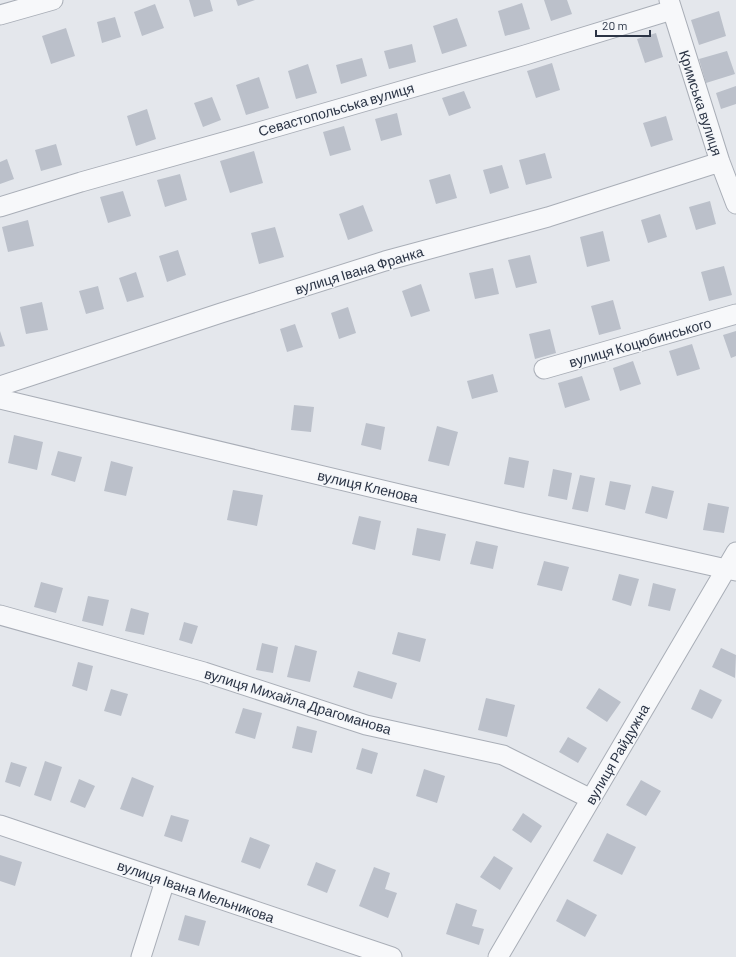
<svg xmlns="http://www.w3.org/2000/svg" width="736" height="957" font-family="Barlow,sans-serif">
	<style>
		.building { fill: #bbc0ca }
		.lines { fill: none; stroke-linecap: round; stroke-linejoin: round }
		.minor-casing { stroke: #a9aeb7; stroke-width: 21 }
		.minor { stroke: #f7f8fa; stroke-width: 19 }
		.labels { text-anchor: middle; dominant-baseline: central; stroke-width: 3; stroke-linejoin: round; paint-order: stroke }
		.street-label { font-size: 14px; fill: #2b3445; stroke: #f4f6f9 }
	</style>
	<rect width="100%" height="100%" fill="#e4e7ec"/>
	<!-- building -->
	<path class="building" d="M189,0H210L213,11L194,17Z
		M236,0H255L238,6Z
		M544,0H567L572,14L551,21Z
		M522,3L530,29L505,36L498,11Z
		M155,4L164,28L142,36L134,12Z
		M719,11L726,36L699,45L691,20Z
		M115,17L121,37L102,43L97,22Z
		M457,18L467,46L442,54L433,26Z
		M66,28L75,56L51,64L42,36Z
		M656,33L663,57L645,63L637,39Z
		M412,44L416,62L389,69L384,51Z
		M727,51L735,74L706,83L699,59Z
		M362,58L367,76L341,84L336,65Z
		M552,63L560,90L536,98L527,71Z
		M308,64L317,93L296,99L288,71Z
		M259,77L269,108L246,115L236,85Z
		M736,86V104L721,109L716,93Z
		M464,91L471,108L449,116L442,98Z
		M212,97L221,120L203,127L194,103Z
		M147,109L156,139L136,146L127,116Z
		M397,113L402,135L381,141L375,119Z
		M666,116L673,140L651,147L643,123Z
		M344,126L351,150L330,156L323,132Z
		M56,144L62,165L41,171L35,150Z
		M254,151L263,183L230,193L220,161Z
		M545,153L552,178L526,185L519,160Z
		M7,159L14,179L0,184V162Z
		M502,165L509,188L490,194L483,170Z
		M180,174L187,200L165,207L157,180Z
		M450,174L457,198L436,204L429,180Z
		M123,191L131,216L108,223L100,197Z
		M710,201L716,224L696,230L689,207Z
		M363,205L373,231L348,240L339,214Z
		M660,214L667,237L648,243L641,220Z
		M28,220L34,246L8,252L2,227Z
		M275,227L284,257L259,264L251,233Z
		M603,231L610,261L587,267L580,237Z
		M178,250L186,275L167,282L159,256Z
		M530,255L537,283L516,288L508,260Z
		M724,266L732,295L709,301L701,272Z
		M493,268L499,294L475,299L469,273Z
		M136,272L144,297L127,302L119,278Z
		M421,284L430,311L411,317L402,291Z
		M98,286L104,309L86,314L79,291Z
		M613,300L621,329L599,335L591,306Z
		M42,302L48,330L26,334L20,307Z
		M348,307L356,333L339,339L331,313Z
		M295,324L303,347L287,352L280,329Z
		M550,329L556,353L535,359L529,334Z
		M0,331L5,346L0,347Z
		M736,331V356L731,358L723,335Z
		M692,344L700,369L677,376L669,351Z
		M633,361L641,384L620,391L613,368Z
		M493,374L498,392L472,399L467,381Z
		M582,376L590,400L565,408L558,383Z
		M294,405L314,407L311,432L291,430Z
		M366,423L385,427L381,450L361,445Z
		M437,426L458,432L449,466L428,461Z
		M14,435L43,442L37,470L8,463Z
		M58,451L82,457L75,482L51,475Z
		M509,457L529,461L524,488L504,484Z
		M111,461L133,467L126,496L104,491Z
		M553,469L572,473L567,500L548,496Z
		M580,475L595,478L588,512L572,509Z
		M610,481L631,485L625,510L605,505Z
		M652,486L674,491L667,519L645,513Z
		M233,490L263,495L257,526L227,520Z
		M708,503L729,507L724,533L703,530Z
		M359,516L381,521L375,550L352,544Z
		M417,528L446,534L440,561L412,555Z
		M476,541L498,546L493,569L470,564Z
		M544,561L569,567L562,591L537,585Z
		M619,574L639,579L631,606L612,600Z
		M41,582L63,588L56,613L34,607Z
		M653,583L676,589L670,611L648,606Z
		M88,596L109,600L103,626L82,621Z
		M131,608L149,613L144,635L125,631Z
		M184,622L198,626L192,644L179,640Z
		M398,632L426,639L420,662L392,654Z
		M262,643L278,647L273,673L256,670Z
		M295,645L317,651L310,682L287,677Z
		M721,648L736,655L735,678L712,667Z
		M78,662L93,666L87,691L72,686Z
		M358,671L397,683L392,699L353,687Z
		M599,688L621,702L607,722L586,708Z
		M111,689L128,694L121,716L104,711Z
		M700,689L722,700L712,719L691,709Z
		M486,698L515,705L507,737L478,730Z
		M243,708L262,713L255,739L235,733Z
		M297,726L317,731L312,753L292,748Z
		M568,737L587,748L578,763L559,752Z
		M362,748L378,753L372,774L356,769Z
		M45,761L62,767L51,801L34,795Z
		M11,762L27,767L20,787L5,782Z
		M424,769L445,776L437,803L416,796Z
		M132,777L154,786L143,817L120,809Z
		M79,779L95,786L85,808L70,802Z
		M641,780L661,791L646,816L626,805Z
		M523,813L542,826L531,843L512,830Z
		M171,815L189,820L182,842L164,836Z
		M607,833L636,847L622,875L593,861Z
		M250,837L270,845L260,869L241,862Z
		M0,855L22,862L15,886L0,881Z
		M494,856L513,868L500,890L480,877Z
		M316,862L336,870L327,893L307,885Z
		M374,867L390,873L385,889L397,893L388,918L359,906Z
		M567,899L597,915L585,937L556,921Z
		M456,903L477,910L472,926L484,929L479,945L446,934Z
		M185,915L206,921L199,946L178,940Z"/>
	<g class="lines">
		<!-- minor casing -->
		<g class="minor-casing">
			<path id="minor" d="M669,0L720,162L736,204
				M0,15L53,0
				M0,207L81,182L266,130L525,55L672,10
				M544,369L736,314
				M0,386L221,313L385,261L548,217L720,162
				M0,399L517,522L726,569L736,571
				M0,615L204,672L366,725L503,755L591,799
				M0,825L392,957
				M141,957L165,881
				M498,957L736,552"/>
		</g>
		<!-- minor -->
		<use href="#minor" class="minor"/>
	</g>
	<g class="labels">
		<!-- street labels -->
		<g class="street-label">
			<text transform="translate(701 103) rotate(72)">Кримська вулиця</text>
			<text transform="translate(336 109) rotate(-16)">Севастопольська вулиця</text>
			<text transform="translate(359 270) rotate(-17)">вулиця Івана Франка</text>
			<text transform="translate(640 342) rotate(-16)">вулиця Коцюбинського</text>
			<text transform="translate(368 486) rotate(13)">вулиця Кленова</text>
			<text transform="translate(298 701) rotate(17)">вулиця Михайла Драгоманова</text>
			<text transform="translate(617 754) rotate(-60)">вулиця Райдужна</text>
			<text transform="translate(196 891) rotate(19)">вулиця Івана Мельникова</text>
		</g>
	</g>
	<!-- scale -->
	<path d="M596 30v6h54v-6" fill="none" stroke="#2b3445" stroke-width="2"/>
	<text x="602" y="30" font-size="12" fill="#2b3445" stroke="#f4f6f9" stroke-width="3" paint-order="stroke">20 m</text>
</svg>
